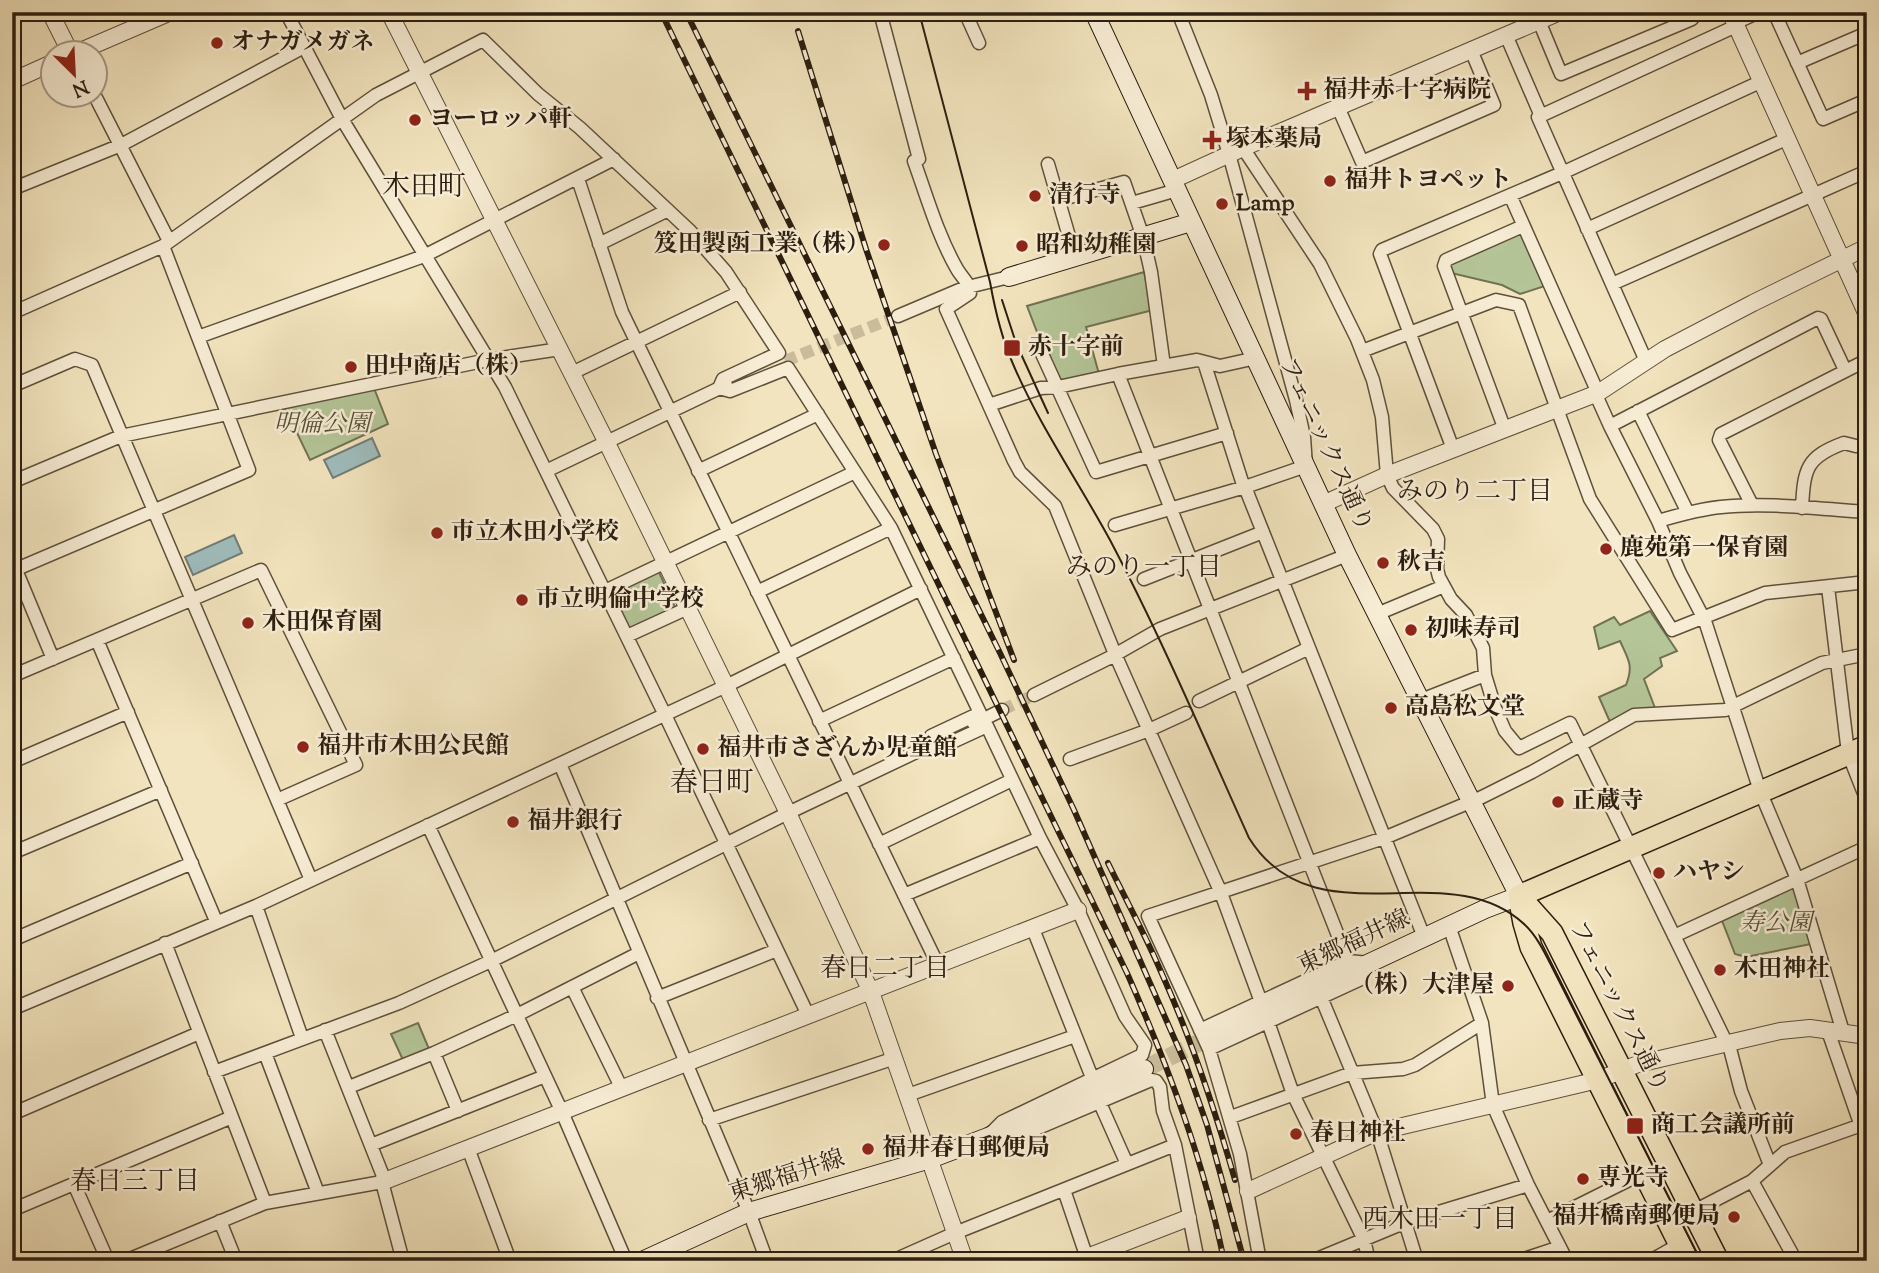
<svg xmlns="http://www.w3.org/2000/svg" width="1879" height="1273" font-family="'Sorts Mill Goudy','Noto Serif JP',serif">
	<style>
		.green { fill: #b4c597; stroke: #707253; stroke-width: 2 }
		.water { fill: #9fbcbc; stroke: #717d77; stroke-width: 2 }
		.lines { fill: none; stroke-linecap: round; stroke-linejoin: round }
		.minor-tunnel { stroke: #cabc9b; stroke-width: 12; stroke-dasharray: 12 6; stroke-linecap: butt }
		.secondary-tunnel { stroke: #cabc9b; stroke-width: 18; stroke-dasharray: 18 9; stroke-linecap: butt }
		.minor-casing { stroke: #5e503b; stroke-width: 15 }
		.tertiary-casing { stroke: #5e503b; stroke-width: 18 }
		.secondary-casing { stroke: #2c1e0f; stroke-width: 20 }
		.primary-casing { stroke: #2c1e0f; stroke-width: 24 }
		.minor { stroke: #f7edd5; stroke-width: 12 }
		.tertiary { stroke: #f7edd5; stroke-width: 16 }
		.secondary { stroke: #f7edd5; stroke-width: 18 }
		.primary { stroke: #f2e4be; stroke-width: 21 }
		.tram { stroke: #2c1e0f; stroke-width: 2 }
		.rail-casing { stroke: #2c1e0f; stroke-width: 6 }
		.rail { stroke: #f7edd5; stroke-width: 3.5; stroke-dasharray: 10; stroke-linecap: butt }
		.poi-dot { fill: #8f2418; stroke: #f7edd5; stroke-width: 2.5 }
		.labels { text-anchor: middle; dominant-baseline: central; stroke-width: 5; stroke-linejoin: round; paint-order: stroke }
		.poi-label { font-size: 24px; font-weight: bold; fill: #2c1e0f; stroke: #f7edd5; text-anchor: start }
		.park-label { font-size: 24px; font-style: italic; fill: #555038; stroke: #f7edd5 }
		.street-label { font-size: 24px; fill: #2c1e0f; stroke: #f7edd5 }
		.neighbourhood-label { font-size: 26px; fill: #2c1e0f; stroke: #f7edd5 }
		.quarter-label { font-size: 28px; fill: #2c1e0f; stroke: #f7edd5 }
	</style>
	<rect width="100%" height="100%" fill="#f2e4be"/>
	<filter id="stains"><feTurbulence type="fractalNoise" baseFrequency=".00286" numOctaves="4"/><feColorMatrix values="0 0 0 0 .2 0 0 0 0 .09 0 0 0 0 .02 0 0 0 .5 -.17"/></filter>
	<radialGradient id="worn" r=".72"><stop offset=".6" stop-color="#630" stop-opacity="0"/><stop offset="1" stop-color="#630" stop-opacity=".3"/></radialGradient>
	<!-- green -->
	<path class="green" d="M1516,233L1523,236L1545,286L1520,294L1502,285L1451,273L1449,268L1452,261Z
		M1144,272L1153,310L1086,327L1099,374L1057,384L1027,306Z
		M374,388L388,424L310,460L284,406Z
		M658,570L676,609L629,630L609,591Z
		M1650,611L1677,651L1660,658L1662,666L1644,679L1655,708L1610,722L1599,697L1626,685C1634,665 1628,659 1620,641L1599,649L1594,627L1614,617L1620,625Z
		M1787,887L1794,889L1811,944L1746,957L1735,954L1721,918Z
		M418,1023L429,1049L403,1060L391,1034Z"/>
	<!-- water -->
	<path class="water" d="M372,438L380,456L333,478L324,460Z
		M234,535L242,553L193,575L185,557Z"/>
	<g class="lines">
		<!-- minor-tunnel -->
		<path class="minor-tunnel" d="M785,361L898,316
			M1002,710L1034,695"/>
		<!-- secondary-tunnel -->
		<path class="secondary-tunnel" d="M1144,1069L1211,1037"/>
		<!-- minor casing -->
		<g class="minor-casing">
			<path id="minor" d="M286,12L342,119L505,387L665,715L808,1015
				M880,12L919,159L914,161C927,197 938,236 957,269C962,278 970,283 970,293L946,309L1014,461L1020,472L1055,506L1115,654L1221,893L1261,1002
				M965,12L979,43
				M1774,12L1823,119L1867,100
				M1539,21L1561,74L1692,19L1690,12
				M1735,23L1759,12
				M1506,35L1541,116
				M1797,63L1867,33
				M94,94L169,241
				M1338,107L1362,162L1494,105L1471,50
				M1243,148L1320,264L1357,339L1373,380L1382,417L1387,475L1393,488L1433,529L1438,539L1437,569L1439,577L1451,599L1466,615L1483,648L1485,675L1495,708L1505,731L1519,748L1570,723L1726,1042
				M1048,164L1075,257
				M578,179L622,312L939,967
				M12,189L121,145L304,47
				M1510,195L1598,393
				M1059,200L1124,182L1143,237L1151,272L1164,366
				M1132,203L1177,190
				M1587,229L1786,139
				M599,244L668,210
				M1612,284L1867,171
				M12,313L163,246L376,95L483,40L538,94L580,128L690,231L726,272L779,353L723,379L719,388
				M898,316L964,288L1009,277
				M198,337L424,256L614,159
				M1037,343L1096,472L1227,433
				M1362,351L1496,300L1519,305L1590,499L1672,630L1765,593L1867,582
				M1646,361L1538,117L1736,26
				M1204,362L1244,488
				M572,373L740,292
				M1118,374L1348,961
				M12,386L75,359L92,365L311,880
				M719,388L730,391L788,368L891,528L980,713L931,736L927,747L935,750L987,726L1040,838L1078,910L1125,1016L1145,1045L1142,1055L1002,1122L990,1134
				M1596,395L1610,426L1818,318L1821,319L1845,370
				M989,405L1041,388L1058,387L1118,374L1197,360L1220,366L1256,358
				M1638,411L1688,513
				M1610,426L1658,521L1680,573L1705,621L1760,791L1797,879L1843,1032
				M1505,430L1444,266L1446,260L1523,226
				M1453,449L1380,254L1382,250L1562,173L1760,82
				M546,471L726,385
				M698,471L818,414
				M12,482L121,436L488,360L560,349
				M1245,487L1424,937
				M1752,505L1719,440L1721,434L1867,360
				M1802,508C1804,469 1806,457 1844,443L1856,446
				M1658,521C1679,515 1699,509 1721,507C1769,502 1819,509 1867,512
				M1115,525L1245,487L1306,466L1304,437L1296,400L1229,154L1211,95L1178,12
				M16,570L53,659
				M12,571L249,470L163,246
				M1144,579L1263,532
				M1828,587L1848,753L1867,801
				M605,591L855,472
				M757,592L891,528
				M1377,614L1444,586
				M627,636L688,608
				M97,640L216,921
				M12,676L261,570L356,765L277,800
				M1034,695L1111,657L1160,629L1347,555
				M1421,700L1485,675
				M1199,701L1309,648
				M819,721L954,658
				M974,724L1002,710
				M1070,759L1149,730L1186,713
				M12,762L128,712
				M560,764L749,1212L767,1261
				M428,825L562,1112L626,1261
				M879,844L1012,780
				M12,853L161,790
				M904,895L1040,838
				M256,906L302,1038
				M1449,926L1482,1023L1493,1105L1528,1185L1567,1261
				M1033,929L1093,1080
				M1674,936L1867,847
				M12,940L192,863
				M165,943L265,1203
				M572,987L622,1089
				M1321,997L1377,1132L1417,1261
				M657,998L777,950
				M12,1009L256,906L726,686L921,589
				M1268,1022L1293,1094L1364,1240L1369,1261
				M325,1030L385,1181
				M1200,1030L1348,961L1369,963L1361,979L1209,1049
				M1828,1031L1861,1126
				M1728,1041L1741,1091L1770,1165
				M265,1053L318,1193
				M434,1053L458,1111
				M214,1072L399,1003L491,961L788,813L933,744
				M349,1087L434,1053L517,1015L639,953
				M908,1095L1075,1036
				M1099,1101L1127,1164
				M12,1114L199,1033
				M1231,1117L1352,1073L1403,1069L1415,1065L1482,1023
				M709,1120L895,1058
				M988,1137L1010,1140L1151,1080L1156,1081L1160,1087L1163,1111L1175,1145L1198,1261
				M371,1145L545,1076
				M468,1148L510,1261
				M1752,1181L1796,1261
				M74,1184L108,1261
				M1064,1190L1088,1261
				M12,1210L232,1117
				M220,1221L236,1261
				M1547,1221L1643,1173
				M1669,1224L1752,1181L1785,1152L1867,1123
				M125,1261L265,1203L382,1182L403,1261
				M892,1261L955,1233L1175,1145
				M1260,1261L1240,1154L1209,1049L1148,916L1384,838L1482,797L1532,772L1634,715L1725,710L1822,663L1867,654
				M1312,1261L1406,1222L1528,1185
				M1518,1261L1560,1247
				M1650,1261L1680,1244"/>
		</g>
		<!-- tertiary casing -->
		<g class="tertiary-casing">
			<path id="tertiary" d="M50,12L70,52
				M389,12L606,441L788,813L871,992L965,1261
				M1730,12L1867,315
				M78,52L171,12
				M12,81L52,63
				M1173,180L1243,148L1560,12
				M1323,504L1387,475L1598,393L1665,349L1753,303L1867,247
				M382,1182L1078,910
				M1248,1191L1377,1132L1598,1080L1638,1064L1780,1031L1810,1028L1867,1036
				M1077,1261L1188,1218"/>
		</g>
		<!-- secondary casing -->
		<g class="secondary-casing">
			<path id="secondary" d="M1094,12L1347,555L1519,896L1485,909L1211,1037
				M1009,277L1191,222
				M642,1261L749,1212L930,1159L988,1137L1144,1069"/>
		</g>
		<!-- primary casing -->
		<g class="primary-casing">
			<path id="primary" d="M1519,896L1552,933L1718,1261
				M1519,896L1524,923L1531,947L1688,1261
				M1519,896L1867,746"/>
		</g>
		<!-- minor -->
		<use href="#minor" class="minor"/>
		<!-- tertiary -->
		<use href="#tertiary" class="tertiary"/>
		<!-- secondary -->
		<use href="#secondary" class="secondary"/>
		<!-- primary -->
		<use href="#primary" class="primary"/>
		<!-- tram -->
		<path class="tram" d="M919,12L990,282C995,310 1001,337 1013,364C1039,425 1078,481 1110,540C1161,637 1204,738 1249,838C1315,943 1447,852 1524,924C1536,935 1544,951 1551,965L1701,1261
			M1002,300L1016,343L1048,413"/>
		<!-- rail casing -->
		<g class="rail-casing">
			<path id="rail" d="M661,12L1127,973C1168,1066 1204,1161 1224,1261
				M686,12L1000,653L1074,810L1186,1065L1207,1125L1244,1261
				M798,31L866,249L936,454L1014,660
				M1108,863C1126,900 1146,936 1162,974C1192,1041 1215,1110 1235,1180"/>
		</g>
		<!-- rail -->
		<use href="#rail" class="rail"/>
	</g>
	<!-- markers -->
	<g class="poi-dot">
		<circle cx="217" cy="43" r="7"/>
		<path d="M1303.5 80.5h7v7h7v7h-7v7h-7v-7h-7v-7h7z"/>
		<circle cx="415" cy="120" r="7"/>
		<path d="M1208.5 129.5h7v7h7v7h-7v7h-7v-7h-7v-7h7z"/>
		<circle cx="1330" cy="181" r="7"/>
		<circle cx="1035" cy="196" r="7"/>
		<circle cx="1222" cy="204" r="7"/>
		<circle cx="884" cy="245" r="7"/>
		<circle cx="1022" cy="246" r="7"/>
		<rect x="1003" y="339" width="18" height="18" rx="3.5"/>
		<circle cx="351" cy="367" r="7"/>
		<circle cx="437" cy="533" r="7"/>
		<circle cx="1606" cy="549" r="7"/>
		<circle cx="1383" cy="563" r="7"/>
		<circle cx="522" cy="600" r="7"/>
		<circle cx="248" cy="623" r="7"/>
		<circle cx="1411" cy="630" r="7"/>
		<circle cx="1391" cy="708" r="7"/>
		<circle cx="303" cy="747" r="7"/>
		<circle cx="703" cy="749" r="7"/>
		<circle cx="1558" cy="802" r="7"/>
		<circle cx="513" cy="822" r="7"/>
		<circle cx="1659" cy="873" r="7"/>
		<circle cx="1720" cy="970" r="7"/>
		<circle cx="1508" cy="986" r="7"/>
		<rect x="1626" y="1117" width="18" height="18" rx="3.5"/>
		<circle cx="1296" cy="1134" r="7"/>
		<circle cx="868" cy="1149" r="7"/>
		<circle cx="1583" cy="1179" r="7"/>
		<circle cx="1734" cy="1217" r="7"/>
	</g>
	<g class="labels">
		<!-- poi labels -->
		<g class="poi-label">
			<text x="231" y="43">オナガメガネ</text>
			<text x="1323" y="91">福井赤十字病院</text>
			<text x="429" y="120">ヨーロッパ軒</text>
			<text x="1226" y="140">塚本薬局</text>
			<text x="1344" y="181">福井トヨペット</text>
			<text x="1049" y="196">清行寺</text>
			<text x="1236" y="204">Lamp</text>
			<text x="870" y="245" text-anchor="end">笈田製函工業（株）</text>
			<text x="1036" y="246">昭和幼稚園</text>
			<text x="1028" y="348">赤十字前</text>
			<text x="365" y="367">田中商店（株）</text>
			<text x="451" y="533">市立木田小学校</text>
			<text x="1620" y="549">鹿苑第一保育園</text>
			<text x="1397" y="563">秋吉</text>
			<text x="536" y="600">市立明倫中学校</text>
			<text x="262" y="623">木田保育園</text>
			<text x="1425" y="630">初味寿司</text>
			<text x="1405" y="708">高島松文堂</text>
			<text x="317" y="747">福井市木田公民館</text>
			<text x="717" y="749">福井市さざんか児童館</text>
			<text x="1572" y="802">正蔵寺</text>
			<text x="527" y="822">福井銀行</text>
			<text x="1673" y="873">ハヤシ</text>
			<text x="1734" y="970">木田神社</text>
			<text x="1494" y="986" text-anchor="end">（株）大津屋</text>
			<text x="1651" y="1126">商工会議所前</text>
			<text x="1310" y="1134">春日神社</text>
			<text x="882" y="1149">福井春日郵便局</text>
			<text x="1597" y="1179">専光寺</text>
			<text x="1720" y="1217" text-anchor="end">福井橋南郵便局</text>
		</g>
		<!-- park labels -->
		<g class="park-label">
			<text x="322" y="425">明倫公園</text>
			<text x="1776" y="924">寿公園</text>
		</g>
		<!-- street labels -->
		<g class="street-label">
			<text transform="translate(1325 445) rotate(65)">フェニックス通り</text>
			<text transform="translate(1354 943) rotate(-25)">東郷福井線</text>
			<text transform="translate(1618 1007) rotate(63)">フェニックス通り</text>
			<text transform="translate(787 1177) rotate(-18)">東郷福井線</text>
		</g>
		<!-- neighbourhood labels -->
		<g class="neighbourhood-label">
			<text x="1475" y="492">みのり二丁目</text>
			<text x="1144" y="568">みのり一丁目</text>
			<text x="885" y="969">春日二丁目</text>
			<text x="135" y="1182">春日三丁目</text>
			<text x="1440" y="1220">西木田一丁目</text>
		</g>
		<!-- quarter labels -->
		<g class="quarter-label">
			<text x="424" y="188">木田町</text>
			<text x="712" y="784">春日町</text>
		</g>
	</g>
	<!-- margin -->
	<rect width="1879" height="1273" fill="none" stroke="#f2e4be" stroke-width="42"/>
	<rect x="14" y="14" width="1851" height="1245" fill="none" stroke="#2c1e0f" stroke-width="3.5"/>
	<rect x="21" y="21" width="1837" height="1231" fill="none" stroke="#2c1e0f" stroke-width="2"/>
	<!-- north arrow -->
	<g transform="translate(74 74) rotate(156)"><circle r="33" fill="#f7edd5" stroke="#a69a86" stroke-width="2"/>
	<path d="M0-5L12 26L0 18L-12 26Z" fill="#8f2418"/>
	<text y="-10" font-size="19" font-weight="bold" text-anchor="middle" fill="#2c1e0f">N</text>
	</g>
	<rect width="100%" height="100%" filter="url(#stains)"/>
	<rect width="100%" height="100%" fill="url(#worn)"/>
</svg>
